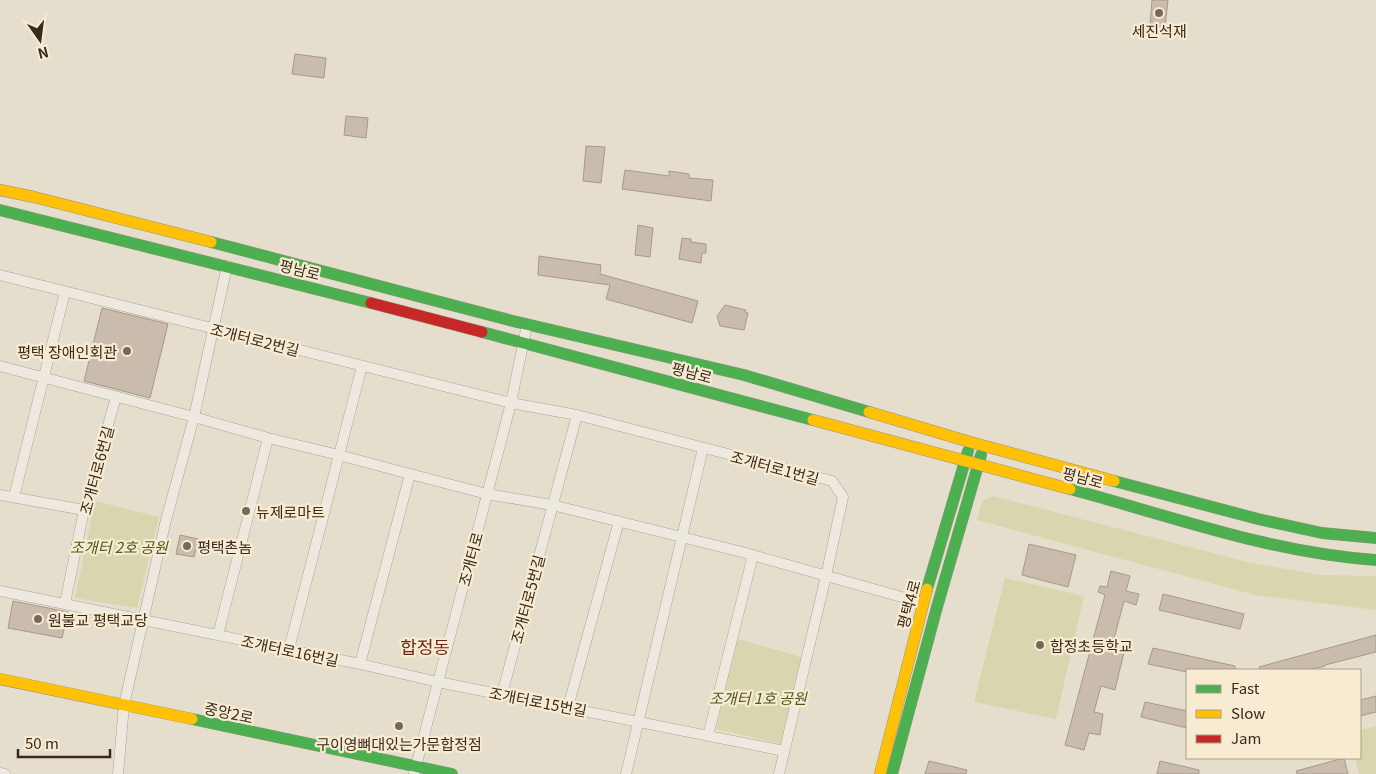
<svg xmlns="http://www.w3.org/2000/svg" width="1376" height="774" font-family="Georgia,'Noto Sans KR',serif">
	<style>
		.green { fill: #d7d6ae }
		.building { fill: #cabcad; stroke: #a6998b }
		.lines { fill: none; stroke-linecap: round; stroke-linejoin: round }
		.street-casing { stroke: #aba396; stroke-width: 11 }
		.fast-casing { stroke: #9b9285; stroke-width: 12 }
		.slow-casing { stroke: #9b9285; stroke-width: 12 }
		.jam-casing { stroke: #9b9285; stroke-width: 12 }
		.street { stroke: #eee9df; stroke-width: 10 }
		.fast { stroke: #4caf50; stroke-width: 11 }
		.slow { stroke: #ffc107; stroke-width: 11 }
		.jam { stroke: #c62828; stroke-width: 11 }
		.poi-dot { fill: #76695a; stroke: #f7ecd2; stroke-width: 2 }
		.labels { text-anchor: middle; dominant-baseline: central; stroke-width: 4.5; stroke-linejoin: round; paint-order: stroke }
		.poi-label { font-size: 15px; fill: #3a2a1d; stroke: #f7ecd2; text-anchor: start }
		.street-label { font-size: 15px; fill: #3a2a1d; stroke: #f7ecd2 }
		.park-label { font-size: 15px; font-style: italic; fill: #4c5822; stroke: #f7ecd2 }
		.quarter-label { font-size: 18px; fill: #69281a; stroke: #f7ecd2 }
	</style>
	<rect width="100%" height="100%" fill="#e6decc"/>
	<!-- green -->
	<path class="green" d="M993,496L1251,563L1322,575L1376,576V610L1255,595L977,520L982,501Z
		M95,501L159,517L137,608L75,598Z
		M1005,578L1084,596L1056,719L974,702Z
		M738,639L801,657L781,744L716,729Z
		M1376,726V774H1359L1355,758H1360V730Z"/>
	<!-- building -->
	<path class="building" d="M1152,0H1168L1165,27L1150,26Z
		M295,54L326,58L324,78L292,74Z
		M346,116L368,118L366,138L344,135Z
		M586,146L605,147L601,183L583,181Z
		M625,170L669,176V171L689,174V178L713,180L711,201L622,189Z
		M638,225L653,228L650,257L635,255Z
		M682,238L691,239V242L706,244V253H702L701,263L679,259Z
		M539,256L601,265L600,274L698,301L692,323L606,299L610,285L538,275Z
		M725,305L746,310L745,312L748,313L744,330L720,326L717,316Z
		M102,308L168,324L150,398L84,381Z
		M180,535L198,539L194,557L176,554Z
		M1029,544L1076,555L1068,587L1022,575Z
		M1111,571L1130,576L1126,591L1139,594L1136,605L1124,601L1111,650L1124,652L1115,690L1101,686L1094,712L1103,714L1100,735L1089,733L1084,750L1065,745L1105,595L1098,592L1100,586L1107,587Z
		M1163,594L1244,614L1240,629L1159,610Z
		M13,601L68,612L62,638L8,628Z
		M1376,635V652L1325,665V666L1310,670H1260L1259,667Z
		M1153,648L1235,666V670H1187V672L1148,664Z
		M1376,696V712L1360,716V700Z
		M1145,702L1187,711V728L1141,717Z
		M1344,758L1348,774H1297L1296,771Z
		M929,761L967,770L966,774H925Z
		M1160,761L1199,770V774H1157Z"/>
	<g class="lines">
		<!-- street casing -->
		<g class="street-casing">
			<path id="street" d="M0,275L511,403L577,415L832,481L843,497L826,576L779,774
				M0,366L194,417L268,438L339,455L410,474L487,494L552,505L738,551L923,603
				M0,495L84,510
				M14,497L65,292
				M0,591L360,664L438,682L784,751
				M65,603L84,510L116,397
				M218,635L268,438
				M289,649L362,366
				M360,664L410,474
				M502,694L577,415
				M568,707L619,521
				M708,736L753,555
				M0,773L5,774
				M118,774L124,705L165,524L194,417L227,266
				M414,774L511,403L527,325
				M626,774L703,448"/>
		</g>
		<!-- fast casing -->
		<g class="fast-casing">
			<path id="fast" d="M0,210L371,303
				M211,242L509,320L744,375L869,412
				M482,332L813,420
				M1114,481L1258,519L1322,533L1376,538
				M1070,489C1171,516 1271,553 1376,560
				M927,589L968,451
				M192,719L452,774
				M892,774L937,607L981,455"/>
		</g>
		<!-- slow casing -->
		<g class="slow-casing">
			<path id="slow" d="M0,190L34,197L211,242
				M869,412L970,442L1114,481
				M813,420L1070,489
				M0,679L192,719
				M880,774L927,589"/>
		</g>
		<!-- jam casing -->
		<g class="jam-casing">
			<path id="jam" d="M371,303L482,332"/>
		</g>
		<!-- street -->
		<use href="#street" class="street"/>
		<!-- fast -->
		<use href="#fast" class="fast"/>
		<!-- slow -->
		<use href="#slow" class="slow"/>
		<!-- jam -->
		<use href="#jam" class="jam"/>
	</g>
	<!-- markers -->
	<g class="poi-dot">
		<circle cx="1159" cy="13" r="5"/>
		<circle cx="127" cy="351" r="5"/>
		<circle cx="246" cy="511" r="5"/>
		<circle cx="187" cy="546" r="5"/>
		<circle cx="38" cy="619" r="5"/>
		<circle cx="1040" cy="645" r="5"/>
		<circle cx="399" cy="726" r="5"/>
	</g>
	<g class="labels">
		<!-- poi labels -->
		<g class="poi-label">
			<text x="1159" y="30" text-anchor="middle">세진석재</text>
			<text x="117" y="351" text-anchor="end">평택 장애인회관</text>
			<text x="256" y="511">뉴제로마트</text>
			<text x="197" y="546">평택촌놈</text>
			<text x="48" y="619">원불교 평택교당</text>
			<text x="1050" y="645">합정초등학교</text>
			<text x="399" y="743" text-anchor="middle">구이영뼈대있는가문합정점</text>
		</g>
		<!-- street labels -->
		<g class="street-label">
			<text transform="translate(300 269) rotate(14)">평남로</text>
			<text transform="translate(255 339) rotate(14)">조개터로2번길</text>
			<text transform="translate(692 372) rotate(15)">평남로</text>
			<text transform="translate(775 467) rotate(15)">조개터로1번길</text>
			<text transform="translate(96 470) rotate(-75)">조개터로6번길</text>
			<text transform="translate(1083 477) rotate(15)">평남로</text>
			<text transform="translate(470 559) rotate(-75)">조개터로</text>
			<text transform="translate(527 599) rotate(-75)">조개터로5번길</text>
			<text transform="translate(908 604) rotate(-75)">평택4로</text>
			<text transform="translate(290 650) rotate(12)">조개터로16번길</text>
			<text transform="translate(538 701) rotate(11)">조개터로15번길</text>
			<text transform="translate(229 712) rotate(12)">중앙2로</text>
		</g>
		<!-- park labels -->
		<g class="park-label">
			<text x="119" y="546">조개터 2호 공원</text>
			<text x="758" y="697">조개터 1호 공원</text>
		</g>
		<!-- quarter labels -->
		<g class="quarter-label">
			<text x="425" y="646">합정동</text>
		</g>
	</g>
	<!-- legend -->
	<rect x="1186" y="669" width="175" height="90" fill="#f7ecd2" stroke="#ab9e8a"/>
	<rect x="1196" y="685" width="25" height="8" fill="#4caf50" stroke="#ab9e8a"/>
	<text x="1231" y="694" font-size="15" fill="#3a2a1d">Fast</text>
	<rect x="1196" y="710" width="25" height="8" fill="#ffc107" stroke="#ab9e8a"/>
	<text x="1231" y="719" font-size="15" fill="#3a2a1d">Slow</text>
	<rect x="1196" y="735" width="25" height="8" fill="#c62828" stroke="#ab9e8a"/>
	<text x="1231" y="744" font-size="15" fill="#3a2a1d">Jam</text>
	<!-- north arrow -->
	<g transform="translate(40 40) rotate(166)" stroke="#f7ecd2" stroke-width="4" paint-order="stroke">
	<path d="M0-4L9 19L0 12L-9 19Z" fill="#3a2a1d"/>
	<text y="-8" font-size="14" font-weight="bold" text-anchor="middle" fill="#3a2a1d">N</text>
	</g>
	<!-- scale -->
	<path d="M18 749v8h92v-8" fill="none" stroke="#3a2a1d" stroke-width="2.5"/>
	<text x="25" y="749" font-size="15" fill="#3a2a1d" stroke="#f7ecd2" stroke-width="4" paint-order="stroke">50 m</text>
</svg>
